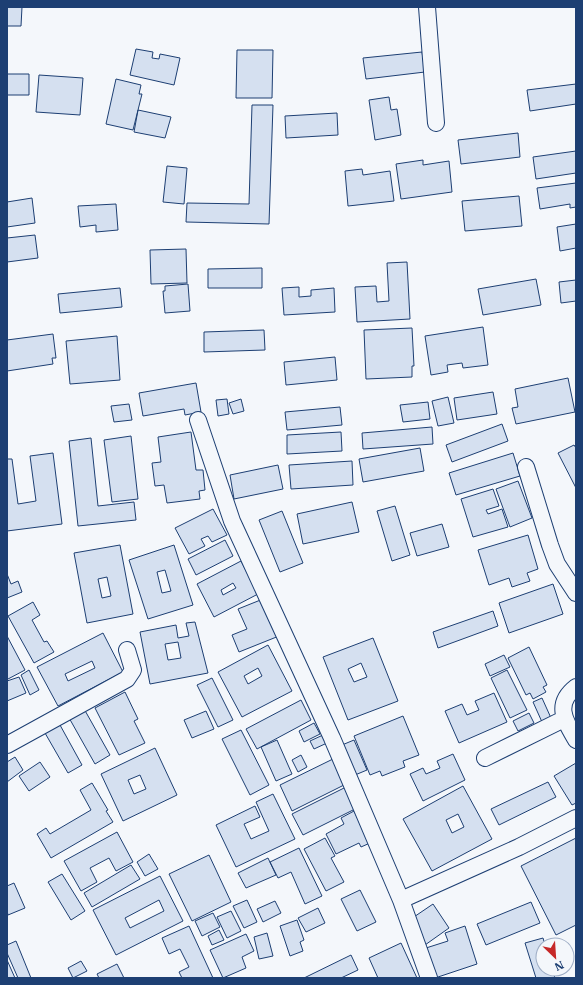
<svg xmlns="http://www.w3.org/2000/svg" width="583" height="985" font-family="'IBM Plex Serif',serif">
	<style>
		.building { fill: #d5e0f0; stroke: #1d3f73; fill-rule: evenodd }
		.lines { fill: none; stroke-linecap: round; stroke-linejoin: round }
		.minor-casing { stroke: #1d3f73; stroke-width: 18 }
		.minor { stroke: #f4f7fb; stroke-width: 16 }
	</style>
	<rect width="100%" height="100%" fill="#f4f7fb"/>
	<!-- building -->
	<path class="building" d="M7,7H22L21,26H7Z
		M136,49L153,52L152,58L159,59L160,54L180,58L174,85L130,75Z
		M237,50H273L272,98H236Z
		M422,52L425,72L366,79L363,58Z
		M7,74H29V95H7Z
		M39,75L83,78L80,115L36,112Z
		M116,79L141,85L139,94H142L133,130L106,124Z
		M576,84V104L530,111L527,90Z
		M389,97L391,110L397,109L401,135L375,140L369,100Z
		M252,105H273L269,224L186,222L187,203L249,204Z
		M138,110L171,117L165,138L134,132Z
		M337,113L338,135L286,138L285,116Z
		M518,133L520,157L461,164L458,140Z
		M576,151V173L536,179L533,157Z
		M423,160V165L449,161L452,192L401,199L396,164Z
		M167,166L187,168L184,204L163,202Z
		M362,169L363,175L390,171L394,201L348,206L345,171Z
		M576,183V207L570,208V204L540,209L537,188Z
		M519,196L522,226L465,231L462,201Z
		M32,198L35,223L7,227V202Z
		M116,204L118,230L96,232V225L80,227L78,206Z
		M576,224V248L560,251L557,227Z
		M35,235L38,258L7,262V238Z
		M186,249L187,283L151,284L150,250Z
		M407,262L410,319L357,322L355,287L376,286L377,302L389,301L387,263Z
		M262,268V288H208V269Z
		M536,279L541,305L483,315L478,289Z
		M576,280V301L561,303L559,282Z
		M188,284L190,311L165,313L163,291H165V286Z
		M299,287V297L311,296V290L334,288L335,312L284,315L282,288Z
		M120,288L122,307L60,313L58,294Z
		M483,327L488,365L463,368L462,363L447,365L448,372L431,375L425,336Z
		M412,328L414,366H412V377L366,379L364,330Z
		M264,330L265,350L204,352V332Z
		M53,334L56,358H52L53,364L7,371V340Z
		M117,336L120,380L70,384L66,341Z
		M335,357L337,380L286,385L284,362Z
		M568,378L575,412L516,424L512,408L518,407L515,389Z
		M196,383L201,412L185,415L184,409L143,416L139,393Z
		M493,392L497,414L457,420L454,398Z
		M448,397L454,423L438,426L432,401Z
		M227,399L229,414L218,416L216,400Z
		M241,399L244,411L233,414L229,403Z
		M428,402L430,419L403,422L400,405Z
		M129,404L132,420L114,422L111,406Z
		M340,407L342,425L287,430L285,412Z
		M502,424L508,441L452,462L446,445Z
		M432,427L433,444L363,449L362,433Z
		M191,432L196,470H203L205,490L199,491L200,499L167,503L164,485L155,486L152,463L161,462L158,437Z
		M341,432L342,451L287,454V435Z
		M131,436L138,499L112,502L104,440Z
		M91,438L98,506L134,502L136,520L78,526L69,441Z
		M574,445L576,448V488L558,453Z
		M420,448L424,471L363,482L359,459Z
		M53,453L62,524L7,531V459H12L18,504L36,501L30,456Z
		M513,453L520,476L456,495L449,473Z
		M352,461L353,485L291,489L289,465Z
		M278,465L283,489L234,499L230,475Z
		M518,481L532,518L510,527L496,489Z
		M493,489L499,506L486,510L488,514L502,509L508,527L473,537L461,499Z
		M352,502L359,532L303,544L297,514Z
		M395,506L410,555L392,561L377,511Z
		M213,509L227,535L212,542L208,536L201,539L205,546L189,554L175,528Z
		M282,511L303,563L280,572L259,520Z
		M442,524L449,547L417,556L410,533Z
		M528,535L538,569L527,573L530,581L512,587L509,578L489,585L478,550Z
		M225,540L233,556L196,575L188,559Z
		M120,545L133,614L87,623L74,553ZM107,577L111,596L102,598L98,579Z
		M174,545L193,605L148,619L129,560ZM165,570L171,591L162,593L157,572Z
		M241,561L258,594L214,617L197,584ZM233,583L236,588L223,595L221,590Z
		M7,574L11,584L18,581L22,592L7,598Z
		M553,584L563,614L509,633L499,603Z
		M263,599L279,636L239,652L232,635L247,629L238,609Z
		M33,602L40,615L32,620L44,642L47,641L54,652L34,663L8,616Z
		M493,611L498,626L438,648L433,632Z
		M195,622L208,673L150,684L140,632L176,625L178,638L189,636L186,623ZM178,642L181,658L168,660L165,644Z
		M103,633L123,672L58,706L37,667ZM92,661L95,668L68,681L65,674Z
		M7,636L25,670L8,679L7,678Z
		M373,638L398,701L348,720L323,657ZM361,663L367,677L354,682L348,669Z
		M268,645L292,691L242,717L218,672ZM258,668L262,676L248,684L244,676Z
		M529,647L547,685L543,687L546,692L533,699L530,693L526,695L508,658Z
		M504,655L510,667L490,676L485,664Z
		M29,670L39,690L30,695L21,675Z
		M507,670L527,710L510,718L491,678Z
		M19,677L26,693L7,701V681Z
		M212,678L233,720L218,727L197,685Z
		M125,692L138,719L134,721L145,743L119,755L95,708Z
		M494,693L507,722L459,743L445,711L462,704L467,715L479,710L475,701Z
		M542,698L551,718L542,722L533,702Z
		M301,700L311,720L257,749L246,729Z
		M83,707L110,755L95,764L68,716Z
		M206,711L214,729L192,738L184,720Z
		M529,713L534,723L518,731L513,721Z
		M403,716L419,755L403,761L405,767L382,776L380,771L370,775L354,736Z
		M314,723L320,734L304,742L299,731Z
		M60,725L82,765L68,773L45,733Z
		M241,730L269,785L250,795L222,739Z
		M323,735L327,743L314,749L310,741Z
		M277,740L292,774L276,781L261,747Z
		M354,740L367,770L355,775L342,745Z
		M155,748L177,795L123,821L101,774ZM140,775L146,789L134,794L128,780Z
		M453,754L465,780L423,801L410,774L423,768L426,774L440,768L437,761Z
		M301,755L307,767L298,772L292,760Z
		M15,757L23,770L7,782V762Z
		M335,758L348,783L292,811L280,785Z
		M40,762L50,777L29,791L19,776Z
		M576,763V803L572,805L554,776Z
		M548,782L556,797L499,825L491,809Z
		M92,783L108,810L106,811L113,822L51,858L37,834L46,828L50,834L91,810L80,790Z
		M348,786L359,807L303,835L292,814Z
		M463,786L492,839L432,871L403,819ZM458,814L464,827L452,833L446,820Z
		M273,794L295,839L236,867L216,825L255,806L260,817L244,824L251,839L269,831L256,802Z
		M354,811L370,843L361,847L359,843L336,854L326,834L344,824L341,818Z
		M117,832L133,862L116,871L109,858L90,868L97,882L81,891L64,861Z
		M325,838L335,856L331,858L344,882L326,891L304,849Z
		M576,838V925L556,935L521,866Z
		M299,848L322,896L305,904L291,872L278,878L270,862Z
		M149,854L158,869L145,876L137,862Z
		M209,855L231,902L192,921L169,874Z
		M268,858L276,875L246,888L238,873Z
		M131,865L140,879L92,907L84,893Z
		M62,874L85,911L71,920L48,882Z
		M160,876L183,921L116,955L93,910ZM159,900L164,911L130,928L125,918Z
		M14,883L25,908L8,915L7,911V886Z
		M360,890L376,922L357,931L341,899Z
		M247,900L257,922L244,928L233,906Z
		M275,901L281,913L263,922L257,909Z
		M531,902L540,923L486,945L477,924Z
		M433,904L449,928L425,945L408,921Z
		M318,908L325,923L306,932L298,918Z
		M231,911L241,931L227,938L217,917Z
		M213,913L220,927L202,936L195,921Z
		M297,920L304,940L300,942L303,951L290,956L280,926Z
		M189,926L213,978H182L179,972L189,967L180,949L169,954L162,938Z
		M465,926L477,964L435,978L426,948L448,941L445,933Z
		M219,930L224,940L212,945L208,936Z
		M267,933L273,956L259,959L254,937Z
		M246,934L254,951L242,957L246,968L223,978L210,950Z
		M543,938L545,945H543V969H552L555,978H536L525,943Z
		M16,941L31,978H18L7,953V945Z
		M401,943L417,978H378L369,958Z
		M351,955L358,970L341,978H304Z
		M7,960L15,978H7Z
		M81,961L87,971L73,978L68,968Z
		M117,964L124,978H99L97,974Z"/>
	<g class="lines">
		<!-- minor casing -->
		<g class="minor-casing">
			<path id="minor" d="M427,7L436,123
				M198,420L232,521L332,738L401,900L519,847L576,818
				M526,467L550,545L557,564L576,593
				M576,687C554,704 565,721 576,740
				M7,745L127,679L133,670L127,650
				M485,758L564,719
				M401,900L429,978"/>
		</g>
		<!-- minor -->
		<use href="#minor" class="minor"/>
	</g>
	<!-- border -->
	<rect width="583" height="985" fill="none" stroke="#1d3f73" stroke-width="16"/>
	<!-- north arrow -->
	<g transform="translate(555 957) rotate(155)"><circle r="19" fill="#f4f7fb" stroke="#9eadc5"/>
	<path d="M0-3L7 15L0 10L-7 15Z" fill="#c62828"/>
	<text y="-6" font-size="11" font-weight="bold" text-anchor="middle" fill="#1d3f73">N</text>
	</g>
</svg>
